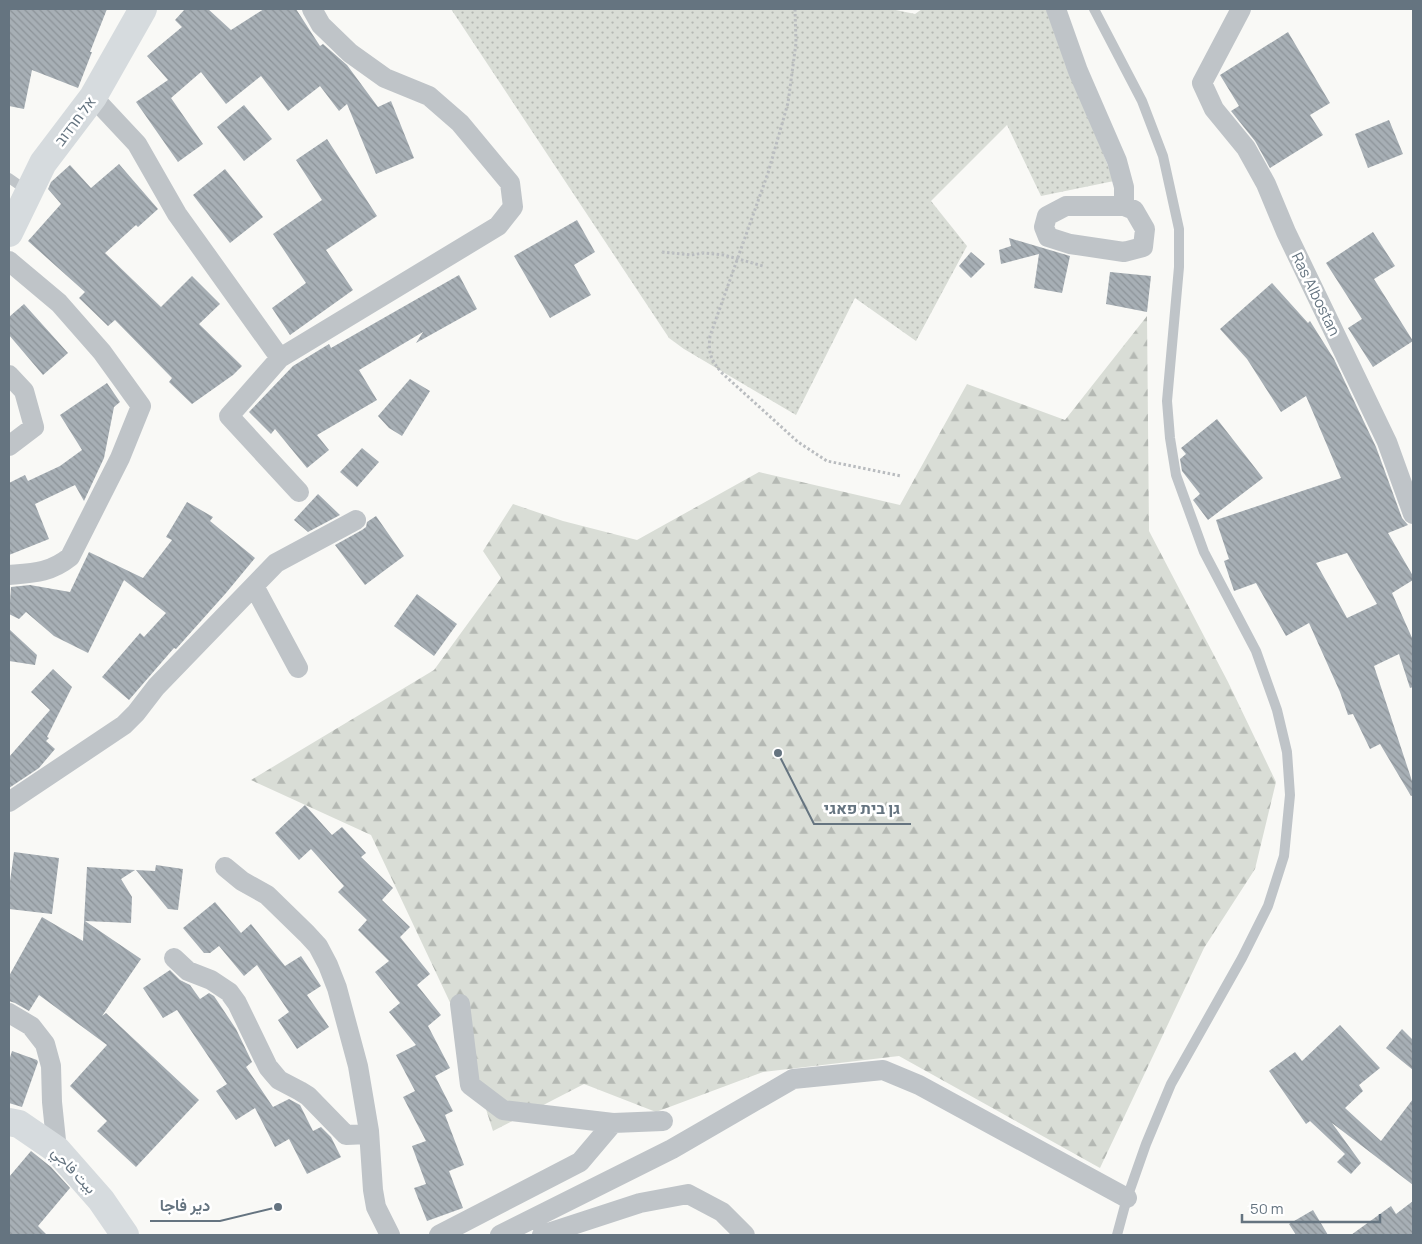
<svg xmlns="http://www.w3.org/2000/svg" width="1422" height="1244" font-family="Manrope,Vazirmatn,Heebo,sans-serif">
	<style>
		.green { fill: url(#green-dots) }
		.forest { fill: url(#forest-firs) }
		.building { fill: url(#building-back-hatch); fill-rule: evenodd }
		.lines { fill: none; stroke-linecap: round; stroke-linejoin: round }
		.path { stroke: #babdc0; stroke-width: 3; stroke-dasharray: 2.5 2.5; stroke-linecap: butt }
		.lane { stroke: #bfc4c8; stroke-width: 10 }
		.street { stroke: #bfc4c8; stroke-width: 20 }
		.secondary { stroke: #d6dbde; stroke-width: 28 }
		.labels { text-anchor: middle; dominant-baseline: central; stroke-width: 5; stroke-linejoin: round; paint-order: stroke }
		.street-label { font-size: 15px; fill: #657480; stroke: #fff }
		.leader { fill: none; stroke: #657480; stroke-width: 2 }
		.callout-dot { fill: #657480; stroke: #fff; stroke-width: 2 }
		.callout-label { font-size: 16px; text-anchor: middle; font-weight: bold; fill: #657480; stroke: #fff; stroke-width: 5; stroke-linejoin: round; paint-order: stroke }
	</style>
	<defs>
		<pattern id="green-dots" width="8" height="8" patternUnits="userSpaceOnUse" patternTransform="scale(1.25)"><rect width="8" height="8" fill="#d9ddd6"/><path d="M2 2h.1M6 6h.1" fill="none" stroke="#b4b8b3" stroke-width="1.8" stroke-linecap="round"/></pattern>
		<pattern id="forest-firs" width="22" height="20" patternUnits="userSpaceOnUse" patternTransform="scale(1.25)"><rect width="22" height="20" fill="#d9ddd6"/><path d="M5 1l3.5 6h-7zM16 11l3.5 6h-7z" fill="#b4b8b3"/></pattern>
		<pattern id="building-back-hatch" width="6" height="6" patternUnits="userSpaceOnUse" patternTransform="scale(1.25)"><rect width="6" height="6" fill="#a7afb5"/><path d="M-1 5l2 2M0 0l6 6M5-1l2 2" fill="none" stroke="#8c9398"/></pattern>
	</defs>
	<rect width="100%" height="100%" fill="#f9f9f6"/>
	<!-- green -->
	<path class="green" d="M451,9H891L915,14L922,9H1046L1114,181L1041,196L1007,125L931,201L967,246L916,341L855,298L796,415L684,349L669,338Z"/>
	<!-- forest -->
	<path class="forest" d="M1147,316L1149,531L1228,682L1276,782L1255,869L1204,948L1100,1168L899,1056L763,1072L656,1112L584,1084L493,1131L455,1013L371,835L251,780L434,670L501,578L483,551L513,504L563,521L637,540L759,472L900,505L967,384L1065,420Z"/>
	<!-- building -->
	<path class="building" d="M9,9H107L90,52H92L78,88L32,70L24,109L9,106Z
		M185,9H208L231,30L264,9H296L320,46L323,44L347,65L378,107L391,101L414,158L376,174L347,104L339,111L320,86L288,111L261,76L226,104L201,72L171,98L203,144L178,162L136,102L168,80L147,56L182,27L175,20Z
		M1288,32L1330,103L1310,115L1323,135L1270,168L1255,141L1231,111L1239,106L1220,75Z
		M244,105L272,139L244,161L217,127Z
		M1389,120L1403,154L1368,168L1355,134Z
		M327,139L377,216L326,250L353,290L290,335L272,308L306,283L273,234L322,200L296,160Z
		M119,164L158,209L138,227L136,225L105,253L161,307L192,276L220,304L199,324L242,366L233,375L192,404L169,382L172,378L115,320L108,326L79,298L85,292L28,241L61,204L48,189L51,182L70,165L91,188Z
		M225,169L263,217L230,243L193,195Z
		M577,220L595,252L574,265L591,295L550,318L514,256Z
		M1373,232L1395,266L1374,279L1413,341L1373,367L1348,328L1362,319L1326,263Z
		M1009,238L1070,256L1062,293L1034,288L1039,254L1001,264L999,250L1011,246Z
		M971,252L985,264L971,278L959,266Z
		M1110,272L1151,276L1147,312L1106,304Z
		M459,275L477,309L416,343L423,332L359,370L377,400L317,435L329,450L307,468L275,429L271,434L249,412L293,366L329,344L331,348Z
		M1272,283L1308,323L1310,321L1334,359L1376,447L1402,518L1408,525L1388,533L1413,576V580L1392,593L1413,640V687L1410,688L1399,654L1374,666L1413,784V795L1411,796L1380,744L1370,749L1353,714L1348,715L1340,692L1309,623L1286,636L1256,583L1234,591L1224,561L1229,559L1216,520L1341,478L1306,396L1281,412L1247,359L1220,329ZM1347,553L1377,604L1347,618L1316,563Z
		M24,304L68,353L43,375L9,335V317Z
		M410,379L430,391L402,436L389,428L378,416Z
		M107,383L120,402L114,407L104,458L84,501L75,485L35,504L49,539L9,555V483L25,475L28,481L60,466L82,450L60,415Z
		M1217,419L1263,478L1208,520L1193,500L1200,494L1182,471L1180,459L1186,454L1181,448Z
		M362,448L379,462L357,487L340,472Z
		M318,494L340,515L308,532L294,520Z
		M187,502L213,517L210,521L255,558L226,593L176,649L174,648L129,700L102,677L140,633L144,637L166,613L124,580L88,653L54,636L26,612L19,619L9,614L11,587L30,585L70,592L89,552L143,578L172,540L166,537Z
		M376,516L404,556L365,585L335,545L362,530L366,527L367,522Z
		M417,594L457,624L434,656L394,626Z
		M9,629L37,655L35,665L9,661Z
		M53,669L72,687L47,737L49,738L46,741L55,749L39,768L9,788V757L50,710L31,692Z
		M305,805L332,835L342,827L366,853L361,857L393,888L382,900L410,927L400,937L430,974L417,985L441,1015L428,1026L450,1068L435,1076L453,1111L445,1115L464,1165L449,1171L463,1208L427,1221L414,1188L426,1184L412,1146L426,1141L403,1097L415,1091L396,1055L416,1045L389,1012L400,1003L375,972L389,961L358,930L367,920L338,892L344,886L311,849L299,860L275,833Z
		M14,852L59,858L52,914L9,909V889Z
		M156,865L183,869L178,910L168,909L136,870L155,871Z
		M87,867L135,870L121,879L132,897L131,923L85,921L141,959L102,1016L106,1013L199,1100L136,1167L97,1131L107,1121L70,1086L107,1045L39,995L29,1011L15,1003L9,1001V976L42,917L83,941Z
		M215,902L241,933L251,924L285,966L301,956L321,986L307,995L329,1027L297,1049L278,1020L289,1012L257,965L244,976L219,946L210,953H204L183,928Z
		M170,970L180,980L190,985L200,999L209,993L214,996L236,1029L252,1062L246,1067L273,1107L289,1099L300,1105L313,1131L321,1127L331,1137L341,1157L307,1174L289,1139L275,1147L255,1108L236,1120L216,1091L227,1084L177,1010L163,1018L143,988Z
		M1340,1025L1380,1068L1359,1085L1363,1091L1345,1108L1381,1141L1413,1099V1185L1332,1123L1361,1163L1351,1174L1337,1162L1345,1154L1310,1121L1306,1124L1269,1071L1295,1052L1302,1061Z
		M1402,1029L1413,1040V1070L1386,1048Z
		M12,1051L37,1060L38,1062L22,1107L9,1103V1061Z
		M31,1151L51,1167L70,1188L38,1226L47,1235H9V1177Z
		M1413,1201V1235H1351L1391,1206L1396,1214Z
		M1313,1210L1328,1235H1296L1289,1224Z"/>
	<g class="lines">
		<!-- path -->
		<path class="path" d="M795,9L796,43L788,103L768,173L710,336C708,354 711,360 722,373L798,442L827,461L901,476
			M662,252L691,255L704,253L724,255L763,266"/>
		<!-- lane -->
		<path class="lane" d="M1094,9L1142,101L1163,156L1179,229V267L1167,401L1170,438L1176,475L1204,552L1256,651L1277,710L1287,752L1290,795L1284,856L1268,906L1242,958L1171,1084L1146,1144L1127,1198L1117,1235
			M9,178L29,192"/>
		<!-- street -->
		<path class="street" d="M1056,9L1078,71L1117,161L1124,187V206
			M1241,9L1202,83L1214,109L1246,148L1266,184L1286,232L1387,442L1413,514
			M93,97L137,144L177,214L280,358
			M1066,206H1124L1134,210L1145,229L1143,247L1124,252L1070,244L1048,237L1044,227L1047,216Z
			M9,261L59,303L102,352L141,406L120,458L70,557C50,573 33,573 9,575
			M9,375L24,391L34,427L9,446
			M299,492L229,416L280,358L498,226L513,207L510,183L460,123L429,96L385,78L350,53L321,25L312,9
			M254,586L298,668
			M9,802L124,725L136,713L156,687L276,563L356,520
			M225,867L242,881L267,895L307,934L318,946L328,965L337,988L358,1066L369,1131L373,1190L376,1207L390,1235
			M174,958L188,971L211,980L229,992L237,1003L268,1067L273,1073L279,1080L300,1091L308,1096L346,1135L369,1134
			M9,1013L31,1026L45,1044L51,1066L52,1102L57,1150
			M613,1123L663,1121
			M439,1235L580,1162L613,1123L503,1110L470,1085L460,1004
			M500,1235L672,1149L793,1079L883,1070L919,1085L1127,1198
			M542,1235L640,1203L688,1194L722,1212L745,1235"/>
		<!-- secondary -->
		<path class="secondary" d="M9,233L43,163L93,97L143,9
			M9,1122L19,1124L57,1150L101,1200L125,1235"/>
	</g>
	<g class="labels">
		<!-- street labels -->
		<g class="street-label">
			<text transform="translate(75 121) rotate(-53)">אל חרדוב</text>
			<text transform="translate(1316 294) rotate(64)">Ras Albostan</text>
			<text transform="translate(74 1170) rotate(47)">بيت فاجي</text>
		</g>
	</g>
	<!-- callouts -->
	<path class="leader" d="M778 753L814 824H911M278 1207L220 1221H150"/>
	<g class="callout-dot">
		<circle cx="778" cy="753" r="5"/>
		<circle cx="278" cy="1207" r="5"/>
	</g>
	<g class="callout-label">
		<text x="862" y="814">גן בית פאגי</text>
		<text x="185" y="1211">دير فاجا</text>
	</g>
	<!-- border -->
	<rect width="1422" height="1244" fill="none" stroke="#657480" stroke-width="20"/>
	<!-- scale -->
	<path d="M1242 1214v8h138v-8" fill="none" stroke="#657480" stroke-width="2.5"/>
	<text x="1250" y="1214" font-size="15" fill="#657480" stroke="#ffffff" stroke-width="4" paint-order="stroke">50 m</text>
</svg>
